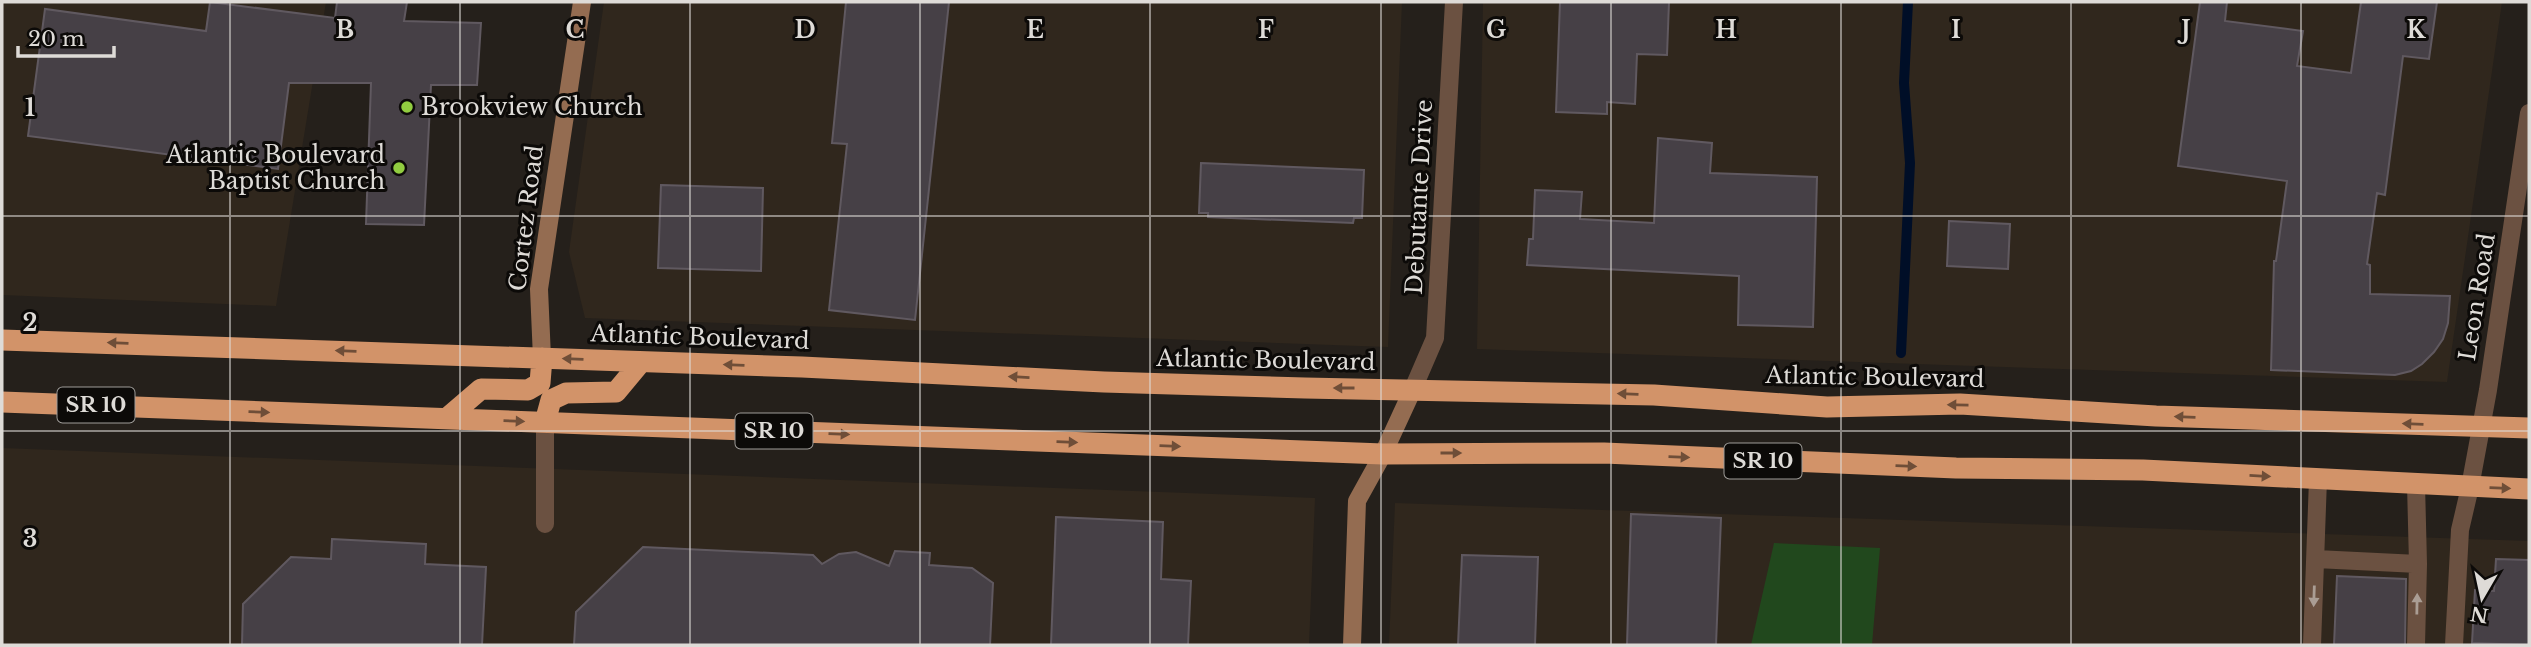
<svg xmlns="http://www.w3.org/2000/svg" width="2531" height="647" font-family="'Libre Baskerville',serif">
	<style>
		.built { fill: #30271d }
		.green { fill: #21481d }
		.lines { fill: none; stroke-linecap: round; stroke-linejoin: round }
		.stream { stroke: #000e27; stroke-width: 10 }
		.building { fill: #464046; stroke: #605960; stroke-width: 2 }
		.lane { stroke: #6b5141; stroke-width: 18 }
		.street { stroke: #6b5141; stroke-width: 18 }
		.secondary { stroke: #946c51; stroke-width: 18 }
		.highway { stroke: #d29369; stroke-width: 21 }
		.oneway { fill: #6f4e38 }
		.oneway2 { fill: #aa9d94 }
		.grid { fill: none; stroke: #dedbd7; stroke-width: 2; stroke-opacity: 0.55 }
		.poi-dot { fill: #91cd40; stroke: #0c0a08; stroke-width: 2.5 }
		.labels { text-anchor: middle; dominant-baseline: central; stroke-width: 6; stroke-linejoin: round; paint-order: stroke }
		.shield { fill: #0c0a08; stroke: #9f9c99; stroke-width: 2 }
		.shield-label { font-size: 21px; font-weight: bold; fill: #dedbd7 }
		.poi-label { font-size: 23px; fill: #dedbd7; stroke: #0c0a08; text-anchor: start }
		.street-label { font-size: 23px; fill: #dedbd7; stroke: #0c0a08 }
		.grid-label { font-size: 23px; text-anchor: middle; font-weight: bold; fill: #dedbd7; stroke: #0c0a08; stroke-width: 6; stroke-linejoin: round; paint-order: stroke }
	</style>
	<rect width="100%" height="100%" fill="#25201b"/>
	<!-- built -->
	<path class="built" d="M2,2H326L276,306L2,295Z
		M604,2H1402L1388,347L585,318L569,252Z
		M1483,2H2502L2447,382L1477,349Z
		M2,448L1315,498L1309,645H2Z
		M1395,503L2529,541V645H1389Z"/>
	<!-- green -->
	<path class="green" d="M1774,543L1880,548L1872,645H1751Z"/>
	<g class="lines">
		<!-- stream -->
		<path class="stream" d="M1901,353L1910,163L1904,83L1908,2"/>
	</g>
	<!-- building -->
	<path class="building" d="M210,2L335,18L337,2H407L404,21L481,23L477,85H431L424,225L366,224L371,83H289L278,169L28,136L45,9L206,31Z
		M846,2H949L915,320L829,310L847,144L832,143Z
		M1560,2H1669L1667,55L1637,54L1635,104L1607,102V114L1556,112Z
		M2200,2H2227L2225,21L2303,31L2297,66L2351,73L2361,2H2437L2429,59L2403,56L2385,195L2377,193L2367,264L2370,265V294L2450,296L2448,323L2443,339L2434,352L2422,364L2411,371L2395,375L2271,370L2274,261H2276L2287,181L2178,166Z
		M1658,138L1712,143L1710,173L1817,177L1813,327L1738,325L1739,276L1527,265L1529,239H1533L1535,190L1582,192L1580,219L1654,223Z
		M1201,163L1364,170L1362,218H1354L1353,223L1208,217V213H1199Z
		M661,185L763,188L761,271L658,268Z
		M1949,221L2010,224L2008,269L1947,266Z
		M1631,514L1721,518L1716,645H1627Z
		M1056,517L1163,522L1161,579L1191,581L1188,645H1051Z
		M332,539L426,544L425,564L486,567L482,645H242L243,604L291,557L331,559Z
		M643,547L813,555L822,564L839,554L856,552L889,566L895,551L930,553L929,565L972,568L993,583L990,645H574L576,612Z
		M1462,555L1538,557L1535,645H1458Z
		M2496,559L2529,560V645L2472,643L2475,590L2494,591Z
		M2337,576L2406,579L2405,645H2334Z"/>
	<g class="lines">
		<!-- lane -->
		<path class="lane" d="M545,524V422
			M2316,559L2418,564L2416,484
			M2312,645L2318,479
			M2416,645L2418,564
			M2454,645L2460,530L2470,487"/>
		<!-- street -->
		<path class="street" d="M1413,389L1435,338L1454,2
			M2470,487L2488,390L2529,113"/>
		<!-- secondary -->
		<path class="secondary" d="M542,358L539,289L582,2
			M1352,645L1357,501L1383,454L1413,389"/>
		<!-- highway -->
		<path class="highway" d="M2,340L802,367L1104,382L1305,388L1654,395L1827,407L1960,404L2156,416L2529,428
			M2,402L1383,454L1604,453L1956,468L2143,470L2529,489
			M446,419L481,389L528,390L540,383L542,358
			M545,422L551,400L566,393L616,392L641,362"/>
	</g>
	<!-- one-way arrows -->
	<defs><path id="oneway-solid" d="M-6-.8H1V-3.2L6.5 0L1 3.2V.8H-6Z" transform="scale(1.75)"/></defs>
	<g class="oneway">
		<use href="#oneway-solid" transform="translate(118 343) rotate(-178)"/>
		<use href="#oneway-solid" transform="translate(346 351) rotate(-178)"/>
		<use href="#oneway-solid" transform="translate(573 359) rotate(-178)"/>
		<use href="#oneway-solid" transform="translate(734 365) rotate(-178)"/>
		<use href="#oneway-solid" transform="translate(1019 377) rotate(-177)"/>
		<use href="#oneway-solid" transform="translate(1344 388) rotate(-180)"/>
		<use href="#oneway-solid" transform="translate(1628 394) rotate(-178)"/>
		<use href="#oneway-solid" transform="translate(1958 405) rotate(-179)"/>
		<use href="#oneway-solid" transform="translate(259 412) rotate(2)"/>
		<use href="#oneway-solid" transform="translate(2185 417) rotate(-178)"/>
		<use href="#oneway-solid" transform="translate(514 421) rotate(2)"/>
		<use href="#oneway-solid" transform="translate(2413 424) rotate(-178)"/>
		<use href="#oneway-solid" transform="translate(839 434) rotate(2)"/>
		<use href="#oneway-solid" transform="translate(1067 442) rotate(2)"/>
		<use href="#oneway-solid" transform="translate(1170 446) rotate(2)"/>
		<use href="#oneway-solid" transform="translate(1451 453)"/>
		<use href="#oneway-solid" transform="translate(1679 457) rotate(2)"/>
		<use href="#oneway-solid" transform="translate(1906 466) rotate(2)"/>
		<use href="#oneway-solid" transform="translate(2260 476) rotate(3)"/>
		<use href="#oneway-solid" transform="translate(2500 488) rotate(2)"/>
	</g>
	<g class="oneway2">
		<use href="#oneway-solid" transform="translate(2314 596) rotate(92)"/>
		<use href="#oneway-solid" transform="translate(2417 604) rotate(-89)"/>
	</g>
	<!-- grid -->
	<path class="grid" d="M230,2V645M460,2V645M690,2V645M920,2V645M1150,2V645M1381,2V645M1611,2V645M1841,2V645M2071,2V645M2301,2V645M2,216H2529M2,431H2529"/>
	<!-- markers -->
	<g class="poi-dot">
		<circle cx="407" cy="107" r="7"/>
		<circle cx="399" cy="168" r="7"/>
	</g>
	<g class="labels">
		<!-- shield labels -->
		<g class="shield">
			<rect x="57.5" y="387.5" width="77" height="35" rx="5"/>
			<rect x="735.5" y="413.5" width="77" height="35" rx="5"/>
			<rect x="1724.5" y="443.5" width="77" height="35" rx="5"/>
		</g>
		<g class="shield-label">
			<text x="96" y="405">SR 10</text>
			<text x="774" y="431">SR 10</text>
			<text x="1763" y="461">SR 10</text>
		</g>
		<!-- poi labels -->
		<g class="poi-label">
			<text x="421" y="107">Brookview Church</text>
			<text x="385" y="155" text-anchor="end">Atlantic Boulevard<tspan x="385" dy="26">Baptist Church</tspan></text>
		</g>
		<!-- street labels -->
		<g class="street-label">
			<text transform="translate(1419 197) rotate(-87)">Debutante Drive</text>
			<text transform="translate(526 218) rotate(-83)">Cortez Road</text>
			<text transform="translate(2477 297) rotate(-81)">Leon Road</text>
			<text transform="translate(700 337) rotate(2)">Atlantic Boulevard</text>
			<text transform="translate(1266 360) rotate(1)">Atlantic Boulevard</text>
			<text transform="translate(1875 377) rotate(1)">Atlantic Boulevard</text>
		</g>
	</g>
	<g class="grid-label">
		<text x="345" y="38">B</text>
		<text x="575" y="38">C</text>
		<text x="805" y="38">D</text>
		<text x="1035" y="38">E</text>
		<text x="1266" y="38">F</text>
		<text x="1496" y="38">G</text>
		<text x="1726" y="38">H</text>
		<text x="1956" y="38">I</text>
		<text x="2186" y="38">J</text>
		<text x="2416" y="38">K</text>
		<text x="30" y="116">1</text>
		<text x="30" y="331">2</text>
		<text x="30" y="547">3</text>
	</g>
	<!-- border -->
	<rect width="2531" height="647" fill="none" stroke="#dedbd7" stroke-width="7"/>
	<!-- north arrow -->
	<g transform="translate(2482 598) rotate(189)" stroke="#0c0a08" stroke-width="5" paint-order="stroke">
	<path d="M0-5L12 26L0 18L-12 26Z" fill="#dedbd7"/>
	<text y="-10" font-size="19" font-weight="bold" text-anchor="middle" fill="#dedbd7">N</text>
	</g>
	<!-- scale -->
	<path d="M18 46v10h96v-10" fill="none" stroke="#dedbd7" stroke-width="3.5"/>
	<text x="28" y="46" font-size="21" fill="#dedbd7" stroke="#0c0a08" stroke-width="5" paint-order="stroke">20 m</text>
</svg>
